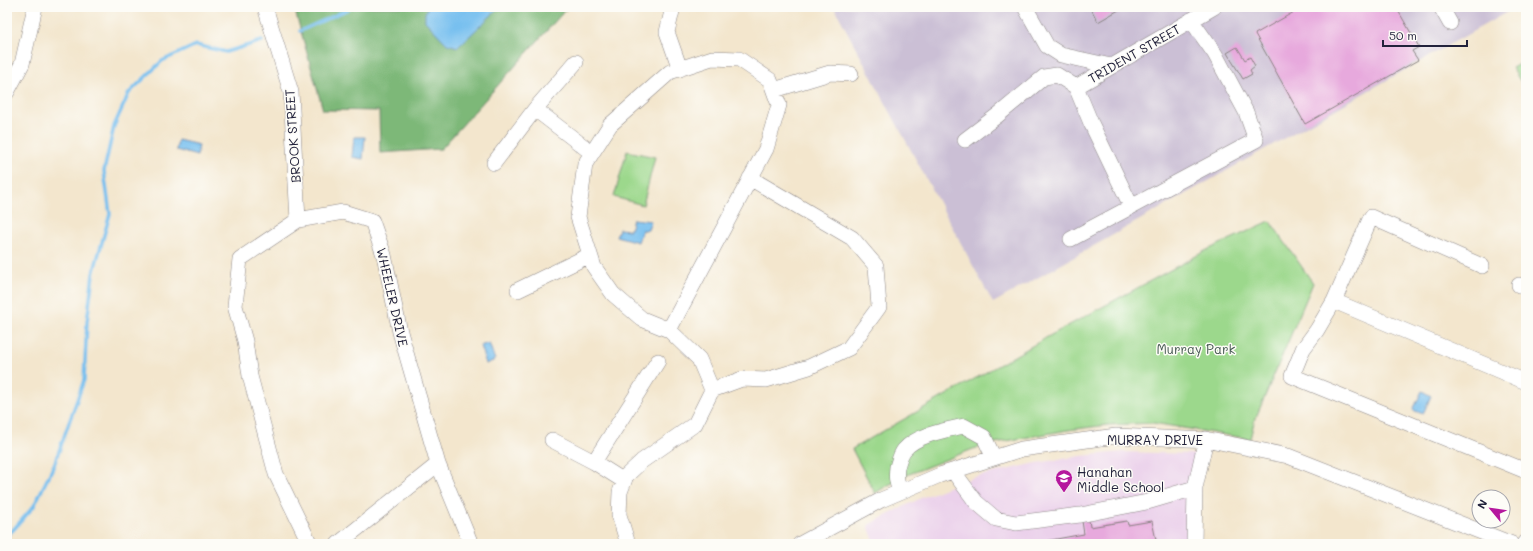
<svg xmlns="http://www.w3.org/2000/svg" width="1533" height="551" font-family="Mali,sans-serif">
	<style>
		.built { fill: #ebd1eb }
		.industrial { fill: #cbbfd5 }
		.green { fill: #9cd88c; stroke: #5f7d64 }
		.forest { fill: #7db878; stroke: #506d5a }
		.water { fill: #77bfef; stroke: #4c7095 }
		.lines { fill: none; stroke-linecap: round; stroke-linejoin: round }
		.stream { stroke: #77bfef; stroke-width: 3.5 }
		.building { fill: #e7a9dd }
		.minor-casing { stroke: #8a8484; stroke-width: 16 }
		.minor { stroke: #fff; stroke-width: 15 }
		.labels { text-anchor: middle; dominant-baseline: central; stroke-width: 3; stroke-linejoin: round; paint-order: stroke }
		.street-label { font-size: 13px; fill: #22223b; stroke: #fdfcf7 }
		.park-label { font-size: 13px; fill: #475953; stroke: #fdfcf7 }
		.poi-label { font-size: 13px; fill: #22223b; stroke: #fdfcf7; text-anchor: start }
	</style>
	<rect width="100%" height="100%" fill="#fdfcf7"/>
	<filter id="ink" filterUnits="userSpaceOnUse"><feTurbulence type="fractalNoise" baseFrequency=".025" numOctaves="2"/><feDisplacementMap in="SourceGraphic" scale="8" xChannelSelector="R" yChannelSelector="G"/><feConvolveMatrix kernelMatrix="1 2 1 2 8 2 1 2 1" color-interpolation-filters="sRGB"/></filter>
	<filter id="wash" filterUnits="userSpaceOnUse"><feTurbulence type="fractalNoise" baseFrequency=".012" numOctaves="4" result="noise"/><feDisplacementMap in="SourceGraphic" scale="16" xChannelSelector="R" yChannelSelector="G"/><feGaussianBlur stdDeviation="0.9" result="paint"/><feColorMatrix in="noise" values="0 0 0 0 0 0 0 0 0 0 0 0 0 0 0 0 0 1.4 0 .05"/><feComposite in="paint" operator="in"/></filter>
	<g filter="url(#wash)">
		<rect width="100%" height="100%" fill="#f3e6cd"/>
		<!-- built -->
		<path class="built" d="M1124,452L1189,454L1202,456L1194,544H875L868,525L921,498L961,482L975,477L1037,463L1081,456Z"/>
		<!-- industrial -->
		<path class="industrial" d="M834,7H1516L993,303Z"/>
		<!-- green -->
		<path class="green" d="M1526,60V90L1512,68Z
			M627,151L655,157L643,205L614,197Z
			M1270,221L1313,283L1254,422L1250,439L1153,423L1108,425L1068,430L995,443L973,449L904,476L875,493L852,449L1051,335L1207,250Z"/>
		<!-- forest -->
		<path class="forest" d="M294,7H568L441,149L380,153L379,111L323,110Z"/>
		<!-- water -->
		<path class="water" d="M428,7H500L458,47L447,44L425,21V13Z
			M354,137H365L363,159L352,157Z
			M178,140L199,145L197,156L176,150Z
			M633,219L651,221L648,230H642L638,242L616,236L619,229L630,230Z
			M489,343L495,360L486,364L480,346Z
			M1422,391L1431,396L1423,414L1413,410Z"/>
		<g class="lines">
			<!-- stream -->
			<path class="stream" d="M300,31L353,7
				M7,535L13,530L34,506L54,465L84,380L87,322L93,274L110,214L104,171L114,126L129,93L162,61L196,45L226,52L262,41"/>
		</g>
		<g id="blocks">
			<!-- building -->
			<path class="building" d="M1090,7H1124L1098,22Z
				M1303,7H1396L1419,47L1412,51L1418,60L1305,124L1255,34Z
				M1237,47L1245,60L1250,57L1255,66L1250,70L1252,74L1243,79L1227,53Z
				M1089,520L1090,527L1127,521L1128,525L1152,521L1156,540L1141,543V544H1029L1084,534L1082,521Z"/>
		</g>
	</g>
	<g filter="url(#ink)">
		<use href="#blocks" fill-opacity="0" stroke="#8a8484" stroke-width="1"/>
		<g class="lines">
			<!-- minor casing -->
			<g class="minor-casing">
				<path id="minor" d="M265,7L291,92L298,220
					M673,7L667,32L680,69
					M1025,7L1047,46L1061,55L1111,66
					M1441,7L1450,23
					M712,58L739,59L770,80L779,105L766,149L669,330L642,319L613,294L594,267L578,217L585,164L610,125L670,72Z
					M576,62L535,109L592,153
					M1076,87L1214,7
					M774,90L830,73L851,74
					M7,92L22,64L35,7
					M965,140L998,115L1044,77L1057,75L1076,87L1091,123L1131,206
					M494,163L535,109
					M1071,239L1256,140L1246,112L1215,54L1191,20
					M1482,266L1371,217L1334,301L1526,382
					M1519,285L1526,287
					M518,290L590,255
					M1334,301L1317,330L1303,349L1292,376L1526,471
					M669,330L699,359L712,390
					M552,440L594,462
					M953,471L976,502L996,519L1016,523L1080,515L1147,502L1195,488L1206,439
					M624,481L594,462L658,361
					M900,491C896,482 896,476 897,467C899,461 900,455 904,450C916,435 946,430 964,426L984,437L994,458
					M310,544L276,474L250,376L245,341L235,306L240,259L298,220L343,212L372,221L384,255L400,332L438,464L471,544
					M338,544L438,464
					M628,544L619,515L620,492L626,476L642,461L695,424L712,390L742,379L766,380L809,367L849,348L879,307L876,266L852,238L750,178
					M800,544L881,500L940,475L1022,449L1116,436L1210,440L1288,456L1512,544
					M1194,544L1195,488
					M1525,544L1526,542"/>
			</g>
			<!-- minor -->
			<use href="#minor" class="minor"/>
		</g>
	</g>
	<!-- icons -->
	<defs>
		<g id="school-pin" transform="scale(0.9)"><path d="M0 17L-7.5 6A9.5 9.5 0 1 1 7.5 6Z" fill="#b5179e" stroke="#fdfcf7"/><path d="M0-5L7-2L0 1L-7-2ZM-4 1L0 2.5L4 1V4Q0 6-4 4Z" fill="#fff"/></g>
	</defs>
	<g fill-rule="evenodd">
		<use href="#school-pin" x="1064" y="478"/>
	</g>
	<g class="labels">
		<!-- street labels -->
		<g class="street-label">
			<text transform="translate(1134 53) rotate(-30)">TRIDENT STREET</text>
			<text transform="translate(292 136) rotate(-94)">BROOK STREET</text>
			<text transform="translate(393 297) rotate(77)">WHEELER DRIVE</text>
			<text x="1155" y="439">MURRAY DRIVE</text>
		</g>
		<!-- park labels -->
		<g class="park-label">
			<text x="1196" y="348">Murray Park</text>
		</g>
		<!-- poi labels -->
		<g class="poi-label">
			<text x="1077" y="471">Hanahan<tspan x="1077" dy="15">Middle School</tspan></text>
		</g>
	</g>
	<!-- margin -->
	<rect width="1533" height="551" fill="none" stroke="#fdfcf7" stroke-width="24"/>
	<!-- north arrow -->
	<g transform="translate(1491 509) rotate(299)"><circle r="19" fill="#fdfcf7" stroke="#a5a5ac"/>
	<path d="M0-3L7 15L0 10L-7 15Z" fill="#b5179e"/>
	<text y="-6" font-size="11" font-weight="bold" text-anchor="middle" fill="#22223b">N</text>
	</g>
	<!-- scale -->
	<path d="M1383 40v6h84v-6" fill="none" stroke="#22223b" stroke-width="2"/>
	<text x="1389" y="40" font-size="12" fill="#22223b" stroke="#fdfcf7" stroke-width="3" paint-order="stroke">50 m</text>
</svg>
